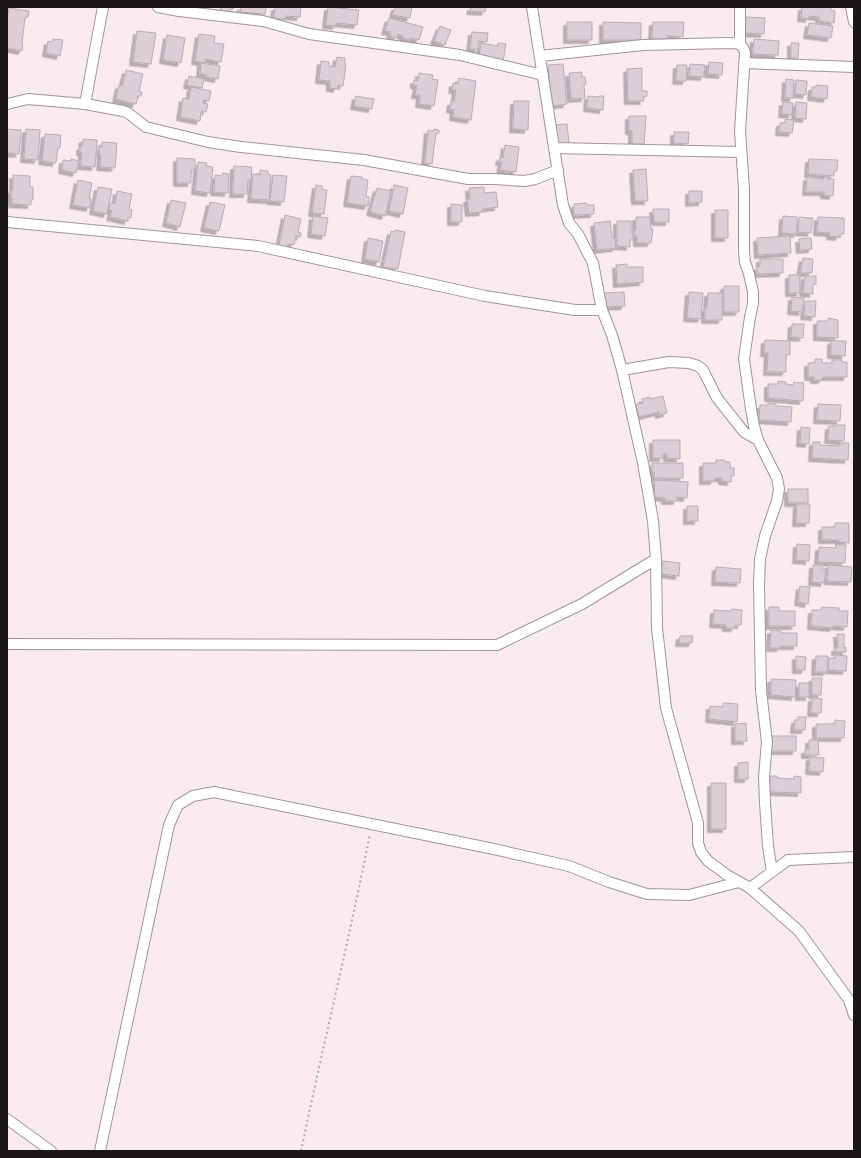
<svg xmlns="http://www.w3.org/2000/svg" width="861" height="1158" font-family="'Source Sans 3',sans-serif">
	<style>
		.building { fill: #dbced6; stroke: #b9adb4; filter: url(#shadow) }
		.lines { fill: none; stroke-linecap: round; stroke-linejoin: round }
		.minor-casing { stroke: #a29498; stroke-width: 12 }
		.path { stroke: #b3a8ab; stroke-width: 2; stroke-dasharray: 2 3; stroke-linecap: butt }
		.minor { stroke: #fff; stroke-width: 10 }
	</style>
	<defs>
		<filter id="shadow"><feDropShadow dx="-3.5" dy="3.5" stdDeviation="0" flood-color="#0004"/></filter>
	</defs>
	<rect width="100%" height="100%" fill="#faebef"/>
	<!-- building -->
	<path class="building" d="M221,7H233V9H231L230,12L220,11Z
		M241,7H266L265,14L240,12Z
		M275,7H301L300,17L285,16V19L274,18Z
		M328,7L359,10L357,25L336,23V26L326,25Z
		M395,7H412L410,18L393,15Z
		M471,7H486L485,12L470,11Z
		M802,7H831V10L835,11L834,23L819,21V17L809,16V19L801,18Z
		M9,8L29,11L28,17H25L22,44H23L22,51L7,48V19Z
		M746,17L765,18L764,34L745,33Z
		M389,18L423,27L419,40L411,38L410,40L403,38V36L398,34L397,38L390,36L391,32L385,31Z
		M567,22H592V40H567Z
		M603,22L641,23V40H603Z
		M653,22H684L683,37L667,36V39H652Z
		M809,23L833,26L831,38L807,35Z
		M440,26L451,30L445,45L434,41Z
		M137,31L156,33L151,64L133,62Z
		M472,32L488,33L487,42L479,41L478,49H470Z
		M199,34L215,36L214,43L224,44L221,62L205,59V63L195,61Z
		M167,35L185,38L181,63L163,60Z
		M53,39L63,40L60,56L46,53L48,41L52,42Z
		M754,39L779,41L778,55L753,54Z
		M481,43L498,46V43L506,44L503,61L479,57Z
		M791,43H799L798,58H791Z
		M337,57L345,58V64L346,65L343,86L338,85L337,89L330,88V81L319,80L321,61L329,62V66L335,67Z
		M709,62L723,63L722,75L708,74Z
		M201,63L220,66L218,79L206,77L207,75L200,74Z
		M563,64L567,104L552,106L548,65Z
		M690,64L705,65L704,77L689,76Z
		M677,65H687L686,81H676Z
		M642,68V91H647V96L643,97L644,101H628L627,69Z
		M126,70L143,74L139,91L142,92L141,96H138L136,104L116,99L119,85L122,86Z
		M582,72V77H585L586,84L584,85L585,98L571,99L569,73Z
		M419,73L433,75L432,79L438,80L434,106L419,104L420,95H415L417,86L414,85V80L418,81Z
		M189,76L204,79L202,88L187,85Z
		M459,78L476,81L471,120L453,117L454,110L450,109L451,102H454L456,90H452L453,83L458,84Z
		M786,79L794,80L793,98H785Z
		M796,80L807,81L806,95L795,94Z
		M816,85L828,86L827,99L811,97L812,87H816Z
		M191,87L211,91L209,101L204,100L203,103L208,104L206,112L201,111L200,121L180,117L183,98L189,99Z
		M356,96L374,99L372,109L354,106Z
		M588,96L599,97V96H604L603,110L587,108Z
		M514,101H529L528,130L513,129Z
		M783,102L793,103L792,115L782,114Z
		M796,102L807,103L806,119L795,118Z
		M629,116H646L644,144H632V131H629Z
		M785,119L794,120L792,133L779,132L780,123H785Z
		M567,124L569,143L556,145L554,125Z
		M7,129L21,130L19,154L7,153Z
		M26,129L40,130L38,160L24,159Z
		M434,129L439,130V133H436L432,164L425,163L428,130L434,131Z
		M674,132H689L688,144L674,143Z
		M45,134L61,135L60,148H58L56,163L42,161Z
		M83,139L97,140L95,167L81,166L82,152H80V147H82Z
		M102,142L117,143L115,168L100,167L101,155H99V147H102Z
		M505,145L519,147L516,172L500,170L502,162H499L500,157L503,158Z
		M177,158L195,159V170H191V183H177Z
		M71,159L79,161L76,173L62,170L63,160L71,161Z
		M809,159L838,160L837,171H834V176L808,174Z
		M198,162L207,163L206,166L213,167L210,193L195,191Z
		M234,166L252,167L251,180H248L247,194H233Z
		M646,169L648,201H635L633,170Z
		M260,170L268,171V174L271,175L269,200L251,199L253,174L260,175Z
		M223,173L229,174L228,193L214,192L215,175L222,176Z
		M13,175L30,176V187H33V200H31V205L12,204V199L11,198V190H13Z
		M273,175L287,176L284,202L270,201Z
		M351,176L362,177V179L368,180L366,196L369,197L368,206L347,203Z
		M807,177L824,179V177H828L827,179H834L833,196L824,195V192H806Z
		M78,180L92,183L89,199H91L90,208L73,205Z
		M316,185L322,186V189L327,190L324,214L312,213Z
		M394,185L408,188L403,214L389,211Z
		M98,187L112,189L107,214L93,211Z
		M484,187V193L496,192L498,207L482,209L483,212L469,213L467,199H470L469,188Z
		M377,188L391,191L385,216L370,212Z
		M117,191L132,194L129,209L132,210L131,218L128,217V221L110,217L112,211L109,210L110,203L115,204Z
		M689,191H702V202L689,203Z
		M171,200L186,203L180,227L166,223Z
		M210,202L225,205L219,231L204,228Z
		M586,203L587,205H594V214L574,215V204Z
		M451,204L462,205V222H451Z
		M653,209H669V222H654Z
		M715,210H728V238H715Z
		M285,215L301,219L298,232L301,233L300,237L296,236L294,245L288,244V247L279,245Z
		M313,216L328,218L325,236L311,234Z
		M783,216L797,217V234L782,233Z
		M636,217H650L651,229H653L651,243H637V236H634V230H636Z
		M799,217L813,218L811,233L798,232Z
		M818,217L844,218V234H840L839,237L830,236V233L817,232Z
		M610,221L612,238H615L616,248L597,250L594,223Z
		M617,221H631V232H633V240H630V247L617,246Z
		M395,230L405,232L398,269L383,267L391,231L394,232Z
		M790,236L791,253L758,255L757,238Z
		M368,238L383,241L379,262L365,259Z
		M811,238L812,249L800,250L799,239Z
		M803,258L813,259L812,273H800Z
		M760,259H783V273L757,274V267L760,266Z
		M627,264V267H643V282L617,284L616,265Z
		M789,275H800V293H789Z
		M805,276H816V284H813V294L803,293Z
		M724,286H739V312H724Z
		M624,292L625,306L604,307L603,293Z
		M689,292L703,293L701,319L687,318Z
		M708,293H722V320H705V308H707Z
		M792,297L804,298L802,312L791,311Z
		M805,301H816L815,317L804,316Z
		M828,318L838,320V338L817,337V321H828Z
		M792,324H804L803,338L791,337Z
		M765,340L790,341V355L786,354V372H767L768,353H764Z
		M831,341H846L845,356L831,355Z
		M815,359H822V363H832V360H842V362H847V377H823L822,380H814V377H808V363H815Z
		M778,381L786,382V384L793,385L794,382L804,383L803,401L768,398V384H778Z
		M663,396L667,413L659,415V412L639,417L636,405L643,403L642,399L650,397V399Z
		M768,403L776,404V406L792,407L791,422L759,420L760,405H768Z
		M818,404L841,405L840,421L817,420Z
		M835,425H845L844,441L828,440L829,426H835Z
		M801,427L810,428L809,444L800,443Z
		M653,440H680V459L667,458V454H663V458H653Z
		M813,442H820V445L839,446L840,443H849L848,460L812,458Z
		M716,460H725V462H730V468H734V476H731V482L722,481V478H715L714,481H703V463H716Z
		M652,463H683V478H654V472H652Z
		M655,480L688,482L687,498L677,497V501H665V498L654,497Z
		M788,489H808V503H788Z
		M797,504H810L809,523H796Z
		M687,506H698V521H687Z
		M835,523H849V543L839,542V540H822V527H835Z
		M797,544L810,545L809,561L796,560Z
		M836,545H846L845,563L818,562L819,547L836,548Z
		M663,561L680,563L679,576L661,574Z
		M813,565H823L822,570H826L824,583L812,582Z
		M828,565L852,567L851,582L827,581Z
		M716,567L741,569L740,583L715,582Z
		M800,586L810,587L808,604L798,602Z
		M769,607H779V611H795V626H769Z
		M822,607L839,608V611H848L847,627L833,626V628L811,626L812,610H821Z
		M731,609L742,610L741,625H735V628H726V625L713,624L714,610L731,611Z
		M771,630L781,631V633H797V646H780V648H770Z
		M837,634H844V648L846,647V652H835V648H838Z
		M680,636H693L692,643H679Z
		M835,655L847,656L846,671L828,670L829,658H835Z
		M796,656L806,657L805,670H796Z
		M816,656H828L827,672H815Z
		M812,678H822L821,695H812Z
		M771,679L796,680L795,697L771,695Z
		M799,683H809V697H799Z
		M812,698L822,699L821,713H811Z
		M723,703L738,704L737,722L709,719L710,706L723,707Z
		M798,717H806L805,730H794L795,720H798Z
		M835,720L845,721L844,738H816V724H835Z
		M746,723L747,741H735V724Z
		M771,736H796V751H771Z
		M809,740H818L819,755H805V750H809Z
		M810,757L824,758L823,772L809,771Z
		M748,762V779H738V763Z
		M770,776H777V778L794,779V776L801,777V793L770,792Z
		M711,783H726V829H711Z"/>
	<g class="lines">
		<!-- minor casing -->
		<g class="minor-casing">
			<path id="minor" d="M158,7L179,11L263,21L309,34L460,55L543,75
				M532,7L563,205L569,223L578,234L593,263L602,310L612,335L622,370L643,463L653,521L656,559L657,628L666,708L698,823V843L701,852L708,861L727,875L750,888L799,931L849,1000L854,1015
				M740,7V43
				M851,7L854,22
				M540,56L643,45L728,43C737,43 743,43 745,53L740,131L744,189V252L745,262L749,274L753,292V303L750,317L744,359L751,409L754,426L758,440L777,478L779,489L777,501L765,536L760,559L759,584L761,691L767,742L764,777L765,803L768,846L772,872
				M745,63L854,67
				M7,104L28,99L85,104L123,111L128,113L146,127L208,142L241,147L364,160L468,179H494L524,181L535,179L558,170
				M85,104L103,7
				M554,148L741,152
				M7,222L258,246L485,296L575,310H602
				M622,370L669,362L689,363L698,366L703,370L717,398L744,432L758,440
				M7,644L497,645L582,604L656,559
				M750,888L788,860L854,857
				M7,1119L51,1151
				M100,1151L169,825L178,805L193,796L214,792L489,848L569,866L609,882L647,894L689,895L739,882"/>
		</g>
		<!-- path -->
		<path class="path" d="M301,1151C323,1045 349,940 370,834"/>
		<!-- minor -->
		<use href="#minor" class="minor"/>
	</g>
	<!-- border -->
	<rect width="861" height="1158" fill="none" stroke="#1b1617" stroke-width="16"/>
</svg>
